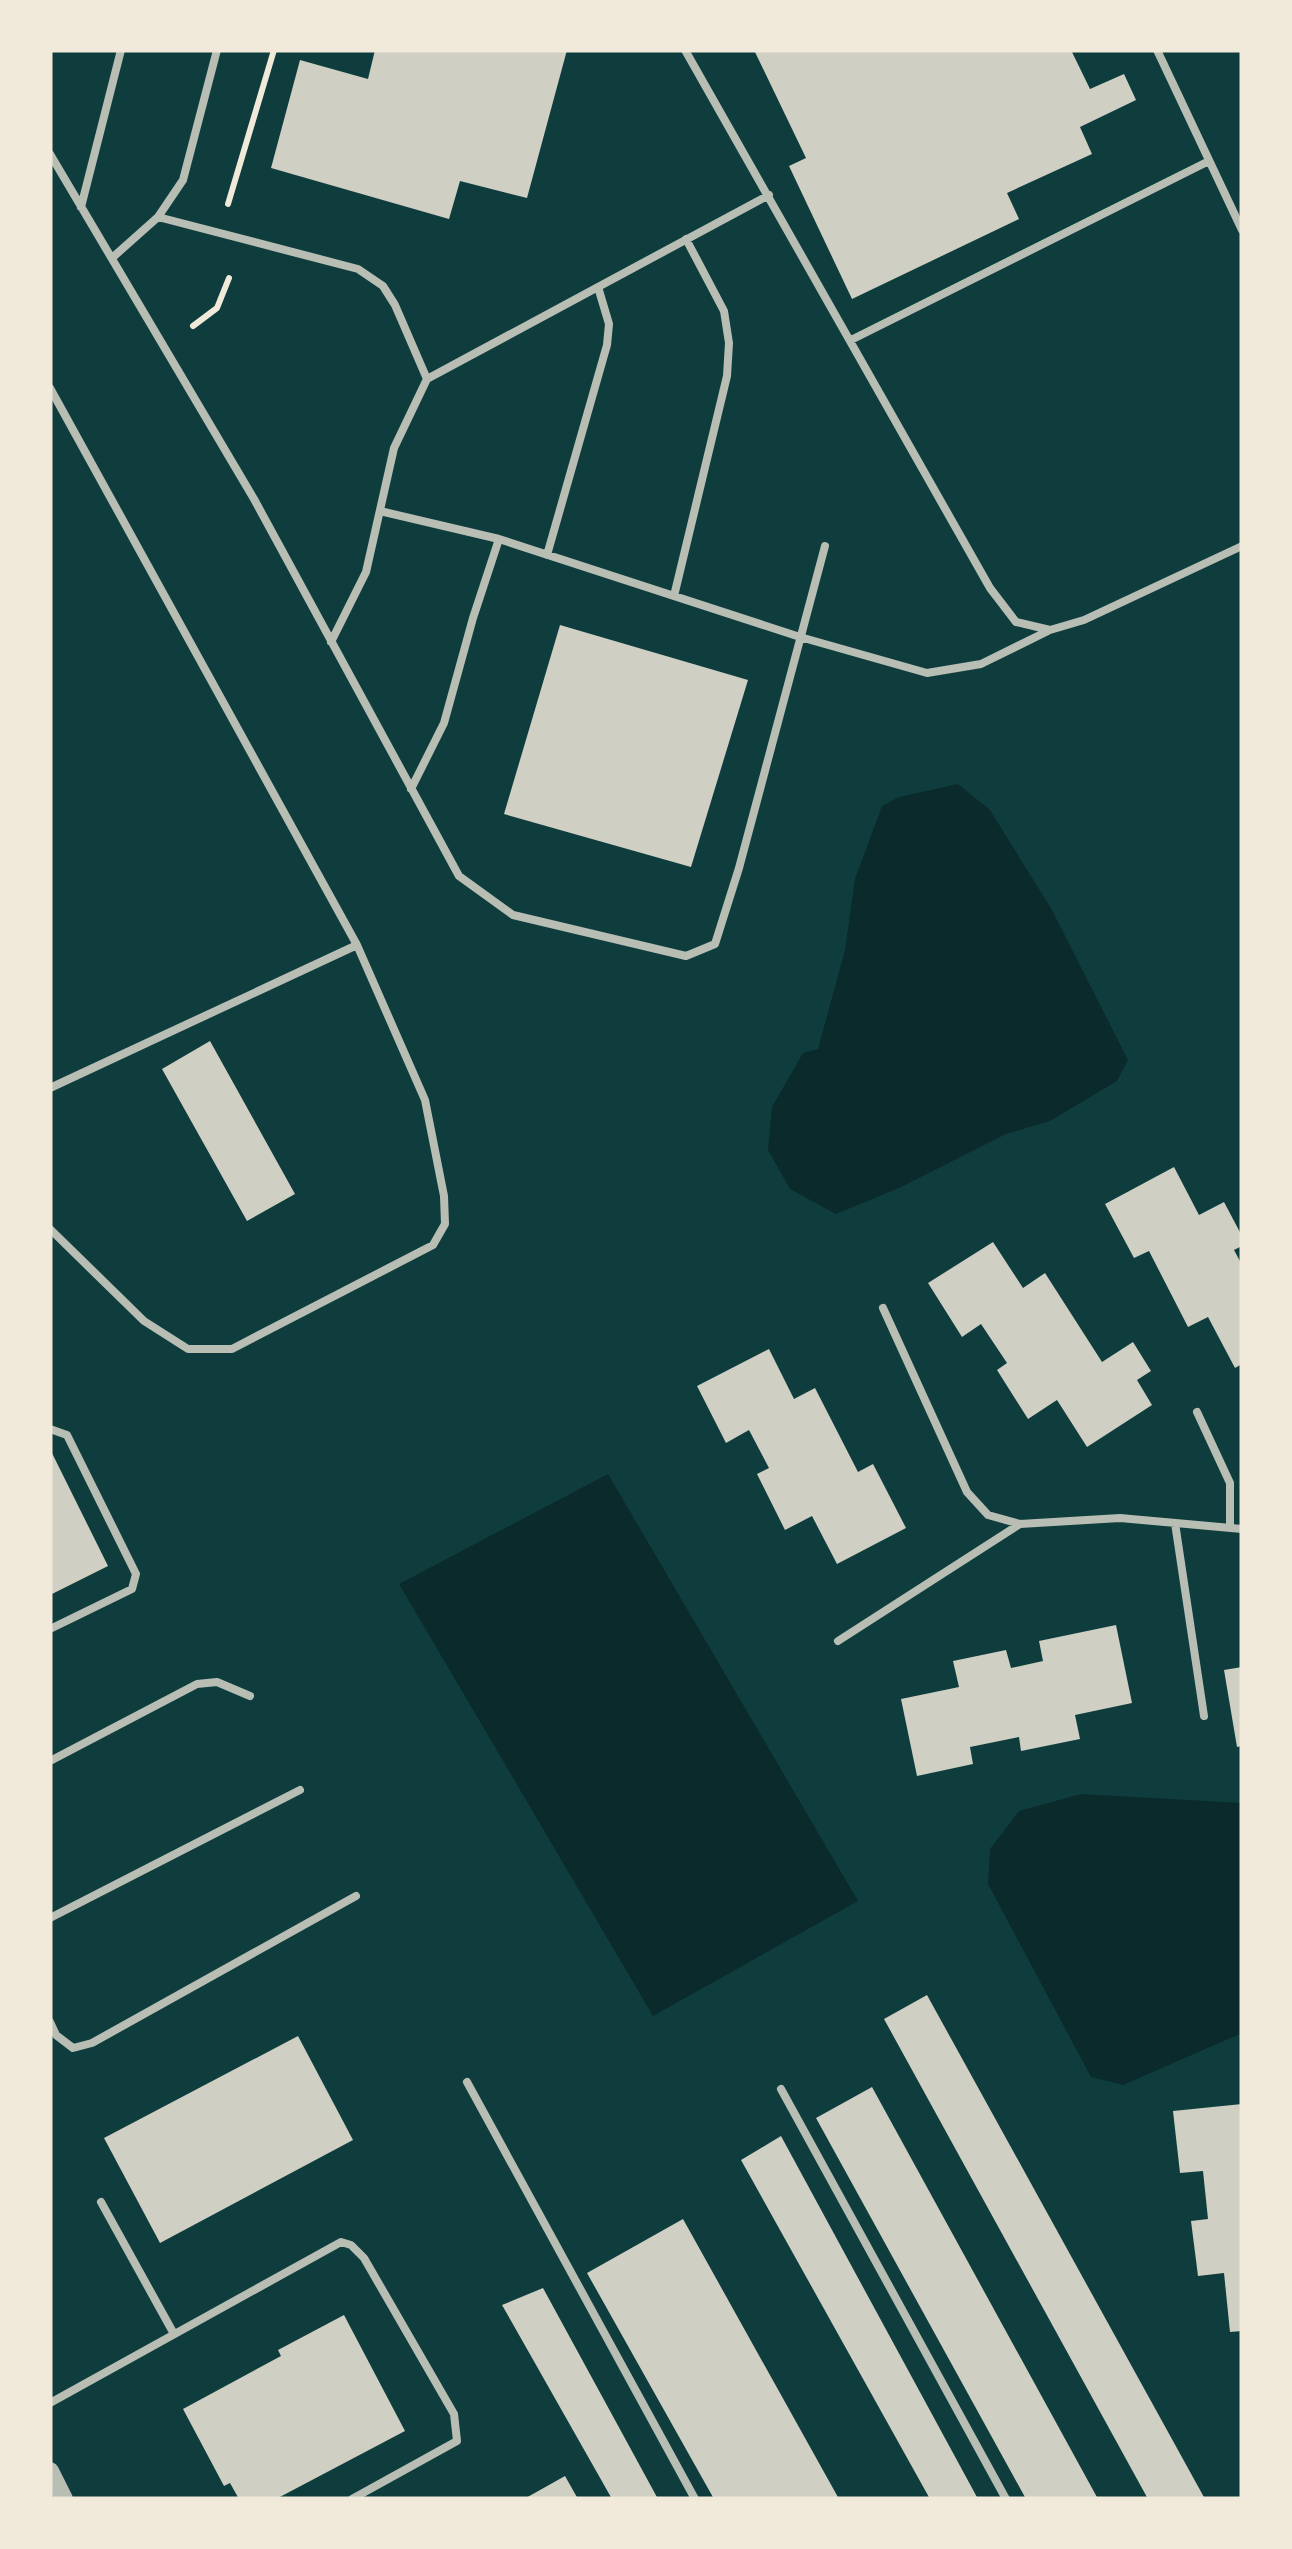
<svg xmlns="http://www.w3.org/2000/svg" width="1292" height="2549" font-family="'Varela Round',sans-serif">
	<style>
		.water { fill: #0a2a2b }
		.building { fill: #cfcfc3 }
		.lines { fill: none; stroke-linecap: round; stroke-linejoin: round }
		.path { stroke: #f1e9da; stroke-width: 6 }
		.service { stroke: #b8beb3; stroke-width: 8 }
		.tertiary { stroke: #b8beb3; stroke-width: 18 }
	</style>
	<rect width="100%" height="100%" fill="#0f3d3e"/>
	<!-- water -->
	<path class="water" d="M958,784L990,810L1052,910L1128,1060L1117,1081L1050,1121L1006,1134L899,1188L836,1214L790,1189L768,1150L772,1107L803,1053L818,1049L845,950L855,879L882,806L899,797Z
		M608,1474L858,1901L653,2016L399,1584Z
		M1081,1794L1242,1803V2033L1123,2085L1091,2077L988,1884L990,1849L1019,1811Z"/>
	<!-- building -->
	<path class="building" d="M375,50H567L527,198L460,181L449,219L271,168L300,60L368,79Z
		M754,50H1071L1090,89L1124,74L1136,100L1080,127L1092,154L1007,193L1019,219L852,299L789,166L806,158Z
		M560,625L748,680L691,867L504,814Z
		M210,1041L295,1194L247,1221L162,1069Z
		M1174,1167L1199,1215L1224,1202L1242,1236V1246L1234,1250L1242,1265V1364L1235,1368L1208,1317L1188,1327L1149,1251L1134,1258L1105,1204Z
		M993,1242L1023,1288L1045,1273L1102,1362L1133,1342L1151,1371L1137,1380L1152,1405L1087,1447L1057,1400L1028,1419L997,1370L1007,1363L981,1324L962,1337L928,1283Z
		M769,1349L794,1399L815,1388L858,1472L873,1464L906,1528L837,1564L812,1516L785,1530L757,1474L769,1468L749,1430L726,1443L697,1386Z
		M50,1449L108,1566L50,1595Z
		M1116,1625L1132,1703L1075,1715L1080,1739L1021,1751L1019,1737L970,1747L973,1764L917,1776L901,1699L959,1687L953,1661L1006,1650L1011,1668L1043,1661L1039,1641Z
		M1242,1667V1746L1237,1747L1224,1670Z
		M927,1995L1205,2499H1148L884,2019Z
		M298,2036L353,2140L160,2243L104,2138Z
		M872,2087L1098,2499H1026L816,2118Z
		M1242,2104V2331L1230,2332L1224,2273L1198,2276L1191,2221L1208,2219L1203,2171L1180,2173L1173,2111Z
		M781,2136L978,2499H930L741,2160Z
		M683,2219L839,2499H714L587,2273Z
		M543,2288L658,2499H612L502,2305Z
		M344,2315L405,2431L276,2499H239L230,2483L224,2486L183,2409L281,2356L278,2350Z
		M565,2476L578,2499H524Z"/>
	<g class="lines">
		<!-- path -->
		<path class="path" d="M228,204L274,50
			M193,326L217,308L229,278"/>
		<!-- service -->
		<path class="service" d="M685,50L990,588L1016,622L1050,630L1084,620L1242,546
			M1157,50L1242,230
			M50,154L254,499L459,876L513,915L686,956L715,944L739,868L825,546
			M81,207L121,50
			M158,217L358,269L383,286L395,305L427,379
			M112,258L158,217L183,180L217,50
			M851,340L1209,161
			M50,388L357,945L425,1100L444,1196L445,1224L433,1245L232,1349H188L144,1321L50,1229
			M380,511L499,539L800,637L927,673L981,664L1048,631
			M547,555L607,345L609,324L598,287
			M674,596L727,376L729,343L724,311L686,239
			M331,642L366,572L394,448L427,379L769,195
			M411,789L444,723L473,618L499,539
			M50,1088L357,945
			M883,1308L967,1492L988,1515L1020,1524L1120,1518L1242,1529
			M1197,1412L1230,1483V1527
			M50,1429L67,1435L136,1574L132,1589L50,1629
			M1175,1523L1204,1716
			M838,1641L1020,1524
			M50,1761L197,1684L217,1682L250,1696
			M50,1918L300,1790
			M50,2022L56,2035L73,2048L92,2043L356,1896
			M467,2082L695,2499
			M781,2089L1006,2499
			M101,2202L174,2334
			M50,2403L341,2242L351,2245L364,2258L454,2414L457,2441L352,2499"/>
		<!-- tertiary -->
		<path class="tertiary" d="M50,2471L64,2499"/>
	</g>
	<!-- border -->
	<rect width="1292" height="2549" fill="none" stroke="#f1e9da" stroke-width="105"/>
</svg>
